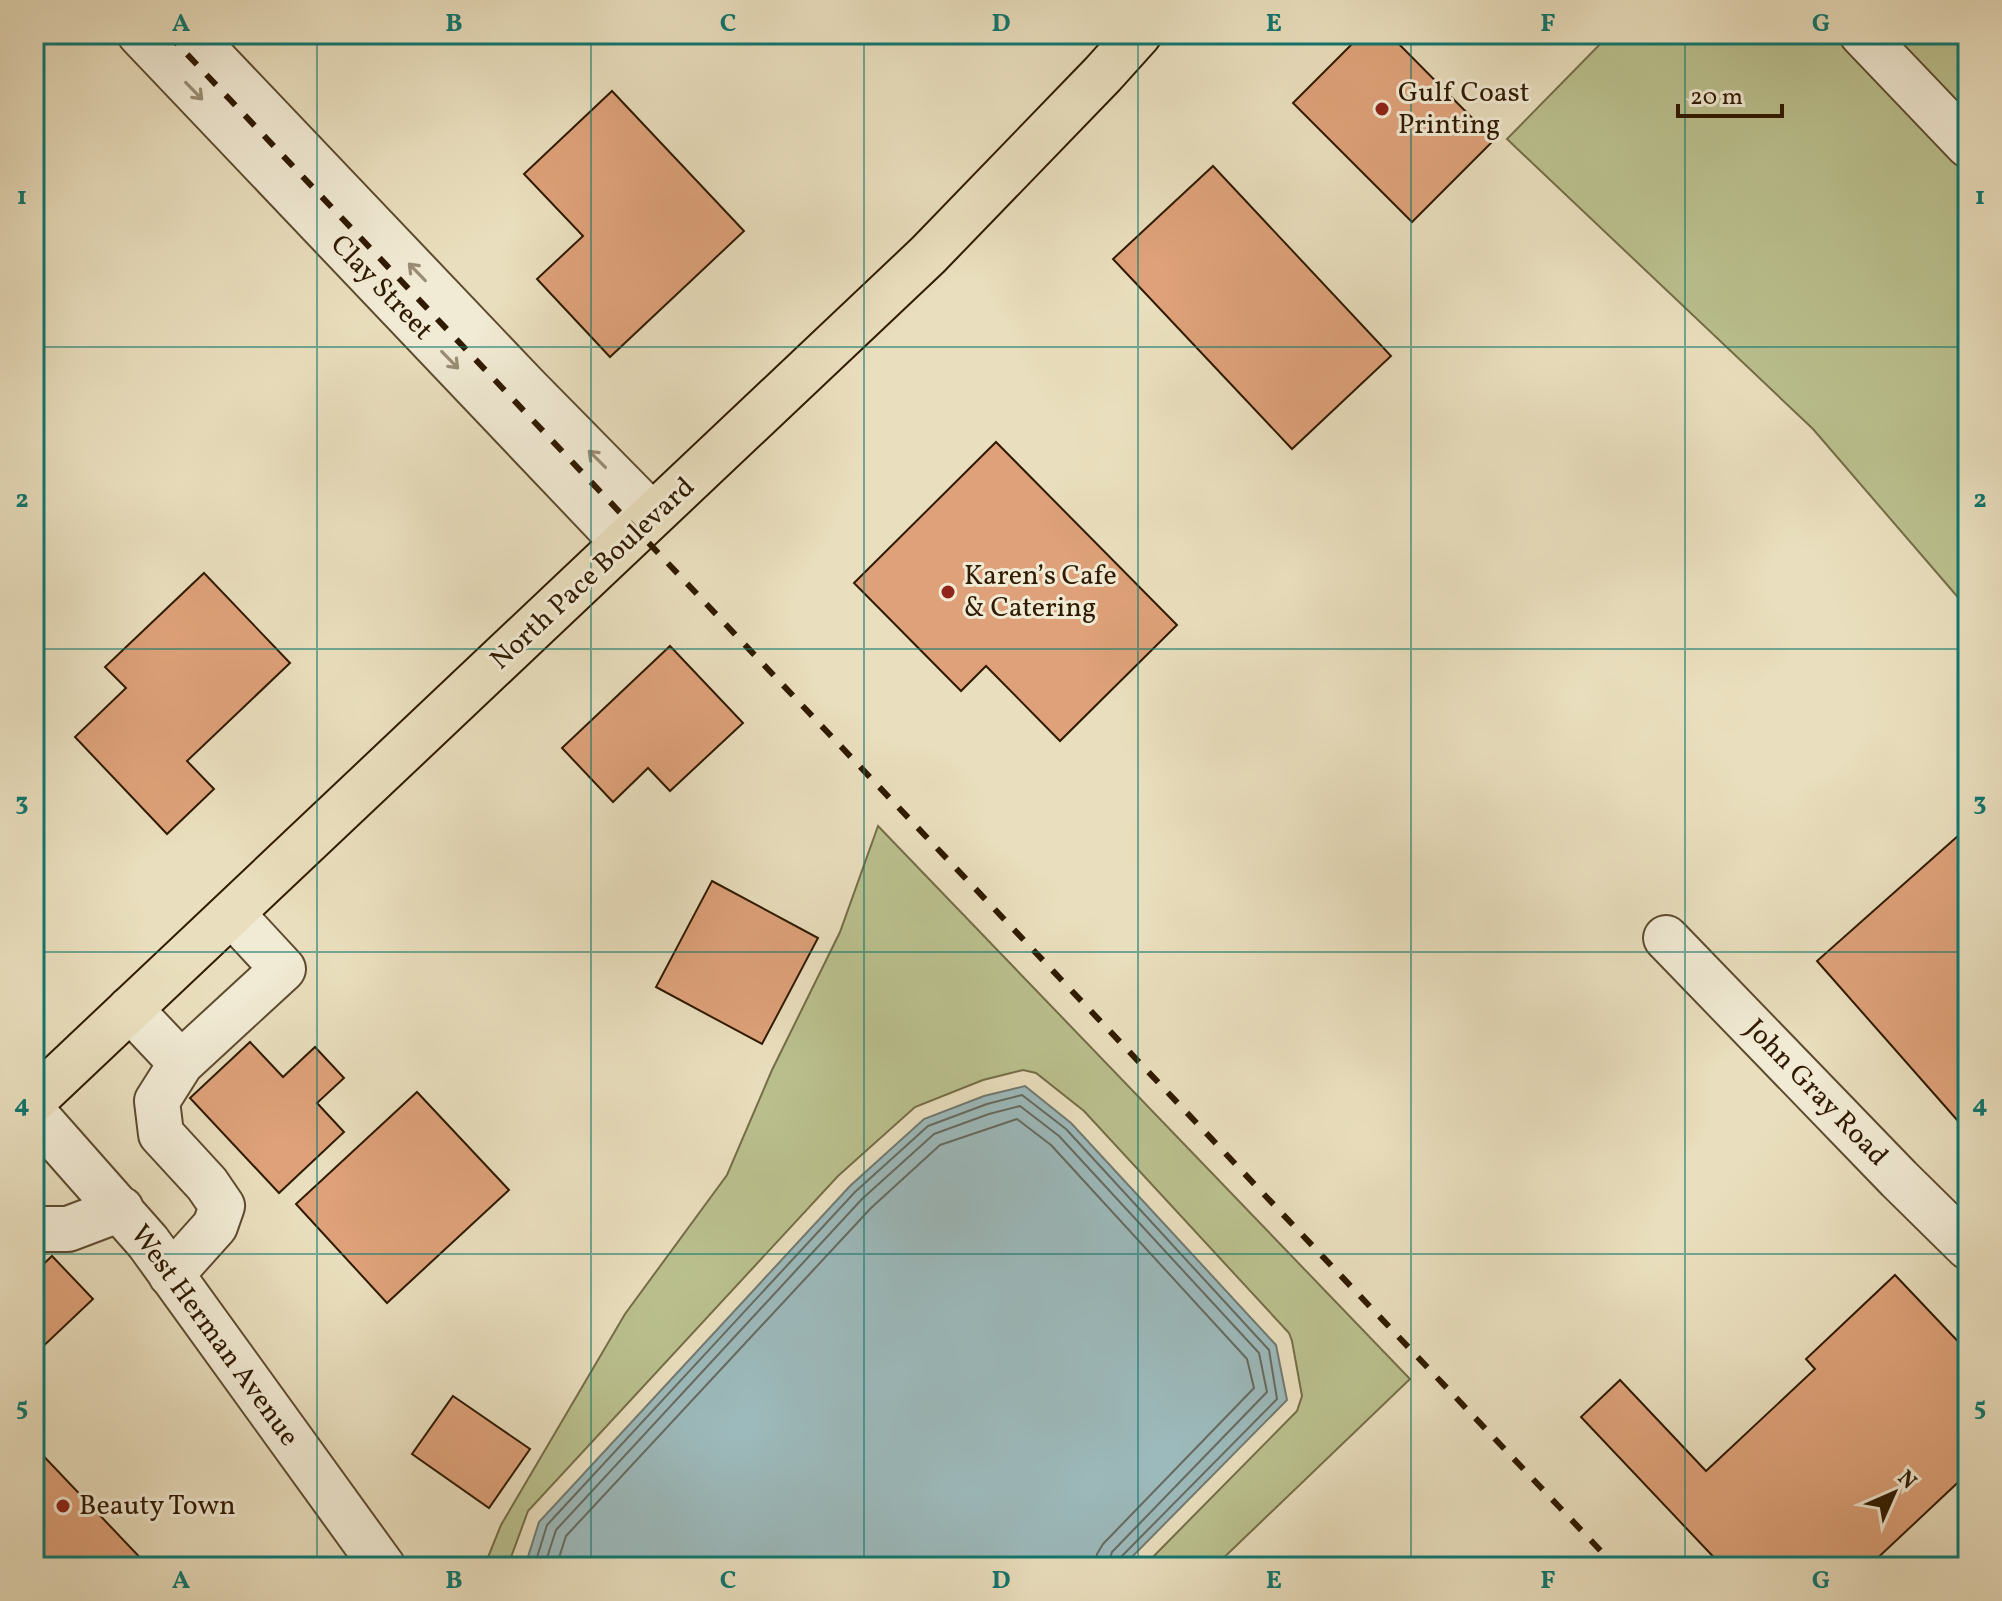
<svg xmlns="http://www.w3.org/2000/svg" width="2002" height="1601" font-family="Vollkorn,serif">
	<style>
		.green { fill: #bac08e; stroke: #756d47; stroke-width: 2 }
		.water { fill: #9cb9bb; stroke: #717970; stroke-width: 2 }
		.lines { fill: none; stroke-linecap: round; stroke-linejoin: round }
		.shore { stroke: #666a5e; stroke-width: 2 }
		.building { fill: #dea179; stroke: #301a00; stroke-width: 2 }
		.minor-casing { stroke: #5e4b2f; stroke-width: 48 }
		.major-casing { stroke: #301a00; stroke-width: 48 }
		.minor { stroke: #f1ead4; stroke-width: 44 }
		.major { stroke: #e9debd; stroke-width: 44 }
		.rail { stroke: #301a00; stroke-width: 6; stroke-dasharray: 14 14; stroke-linecap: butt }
		.oneway { stroke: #9a8c75 }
		.grid { fill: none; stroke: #0f766e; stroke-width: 2; stroke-opacity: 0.55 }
		.poi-dot { fill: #8f2418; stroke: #f1ead4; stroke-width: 3 }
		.labels { text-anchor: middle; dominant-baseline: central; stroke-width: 6; stroke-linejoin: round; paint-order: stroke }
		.poi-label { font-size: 28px; fill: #301a00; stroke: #f1ead4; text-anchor: start }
		.street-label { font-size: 28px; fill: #301a00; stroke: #f1ead4 }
		.neatline { fill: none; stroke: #0f766e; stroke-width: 3 }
		.grid-label { font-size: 26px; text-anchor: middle; font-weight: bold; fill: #0f766e }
	</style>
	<rect width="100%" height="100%" fill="#e9debd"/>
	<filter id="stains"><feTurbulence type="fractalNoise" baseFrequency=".0025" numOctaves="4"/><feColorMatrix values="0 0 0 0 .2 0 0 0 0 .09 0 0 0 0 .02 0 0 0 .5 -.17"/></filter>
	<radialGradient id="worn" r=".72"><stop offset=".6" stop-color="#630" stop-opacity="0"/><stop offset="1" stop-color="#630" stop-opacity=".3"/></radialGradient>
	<!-- green -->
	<path class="green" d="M1610,34H1834L1968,174V609L1813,429L1507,139Z
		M1890,34H1968V116Z
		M878,826L1410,1379L1214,1567H1143L1297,1411L1302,1396L1292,1341L1289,1333L1084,1111L1036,1073L1023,1070L983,1080L915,1107L838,1176L528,1511L510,1560V1567H484L501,1525L625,1314L727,1175L772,1070L840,932Z"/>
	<!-- water -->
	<path class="water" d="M1025,1086L1071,1123L1276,1345L1287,1400L1122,1567H527L526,1563L539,1522L850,1186L924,1119L984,1096Z"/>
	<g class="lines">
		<!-- shore -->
		<path class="shore" d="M534,1567L547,1525L855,1192L928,1126L987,1104L1022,1095L1066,1129L1269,1350L1277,1399L1120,1558L1117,1567
			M544,1567L556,1530L862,1199L934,1134L989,1114L1020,1106L1059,1136L1259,1353L1267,1392L1112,1552L1107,1567
			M556,1567L566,1536L871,1208L940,1145L1017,1119L1051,1145L1247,1359L1254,1388L1103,1544L1097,1554L1095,1567"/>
	</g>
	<!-- building -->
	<path class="building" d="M1362,34H1389L1494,140L1412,222L1293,103Z
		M612,91L744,231L610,357L537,279L583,236L524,174Z
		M1213,166L1391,356L1292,449L1113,259Z
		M996,442L1177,625L1060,741L986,666L961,691L854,583Z
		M204,573L290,663L187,761L214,789L167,834L75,737L126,688L105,667Z
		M670,646L743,723L670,791L648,768L613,802L562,748Z
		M1968,827V1112L1958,1121L1817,961Z
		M712,881L818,938L762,1044L656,987Z
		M250,1042L283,1077L315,1047L344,1078L317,1103L344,1132L279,1193L190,1098Z
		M417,1092L509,1190L387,1303L296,1204Z
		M52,1256L93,1299L34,1355V1273Z
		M1895,1275L1968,1352V1473L1868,1567H1723L1581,1417L1620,1380L1706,1471L1815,1369L1806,1359Z
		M453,1396L530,1449L489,1508L412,1454Z
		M34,1446L149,1567H34Z"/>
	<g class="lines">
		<!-- minor casing -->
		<g class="minor-casing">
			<path id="minor" d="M140,34L623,542
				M190,34L526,387L652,515
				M1862,34L1968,145
				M1666,938L1899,1179L1968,1247
				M130,1009L181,1063L283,969L232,914
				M34,1113L148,1242L383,1567
				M34,1229H68L121,1209
				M171,1275L215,1226L222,1206L207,1184L161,1134L157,1101L181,1063"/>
		</g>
		<!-- major casing -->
		<g class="major-casing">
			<path id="major" d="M34,1100L928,255L1103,74L1139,34"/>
		</g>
		<!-- minor -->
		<use href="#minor" class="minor"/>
		<!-- major -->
		<use href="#major" class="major"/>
		<!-- rail -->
		<path class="rail" d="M168,34L1616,1567"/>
	</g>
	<!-- one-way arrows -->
	<defs><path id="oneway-shaft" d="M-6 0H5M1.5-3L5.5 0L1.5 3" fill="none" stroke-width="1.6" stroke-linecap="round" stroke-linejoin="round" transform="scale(2)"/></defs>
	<g class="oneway">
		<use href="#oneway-shaft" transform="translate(194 91) rotate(46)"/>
		<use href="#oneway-shaft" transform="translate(417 272) rotate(-134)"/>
		<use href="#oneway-shaft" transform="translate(450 360) rotate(46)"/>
		<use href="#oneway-shaft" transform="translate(597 459) rotate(-135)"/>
	</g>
	<!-- grid -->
	<path class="grid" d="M317,34V1567M591,34V1567M864,34V1567M1138,34V1567M1411,34V1567M1685,34V1567M34,347H1968M34,649H1968M34,952H1968M34,1254H1968"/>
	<!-- markers -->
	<g class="poi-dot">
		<circle cx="1382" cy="109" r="8"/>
		<circle cx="948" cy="592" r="8"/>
		<circle cx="63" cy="1506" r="8"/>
	</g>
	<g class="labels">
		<!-- poi labels -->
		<g class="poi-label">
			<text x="1398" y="93">Gulf Coast<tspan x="1398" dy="32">Printing</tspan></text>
			<text x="964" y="576">Karen’s Cafe<tspan x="964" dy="32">&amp; Catering</tspan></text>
			<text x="79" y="1506">Beauty Town</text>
		</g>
		<!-- street labels -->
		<g class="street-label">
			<text transform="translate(381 288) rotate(46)">Clay Street</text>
			<text transform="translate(593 574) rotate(-43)">North Pace Boulevard</text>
			<text transform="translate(1816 1093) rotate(46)">John Gray Road</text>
			<text transform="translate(214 1336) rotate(54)">West Herman Avenue</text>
		</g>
	</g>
	<!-- margin -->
	<rect width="2002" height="1601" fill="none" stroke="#e9debd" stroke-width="88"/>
	<!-- north arrow -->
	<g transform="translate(1894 1493) rotate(45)" stroke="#f1ead4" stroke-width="6" paint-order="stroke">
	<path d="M0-6L14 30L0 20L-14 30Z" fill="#301a00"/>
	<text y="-12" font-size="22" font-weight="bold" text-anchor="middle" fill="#301a00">N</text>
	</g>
	<!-- scale -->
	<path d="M1678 104v12h104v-12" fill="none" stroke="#301a00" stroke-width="4"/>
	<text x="1690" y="104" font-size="24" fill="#301a00" stroke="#f1ead4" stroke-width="6" paint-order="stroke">20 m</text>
	<rect x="44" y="44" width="1914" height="1513" class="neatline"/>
	<g class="grid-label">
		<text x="181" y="31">A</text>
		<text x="454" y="31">B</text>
		<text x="728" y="31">C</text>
		<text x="1001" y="31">D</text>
		<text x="1274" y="31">E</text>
		<text x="1548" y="31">F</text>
		<text x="1821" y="31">G</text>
		<text x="22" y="204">1</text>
		<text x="1980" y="204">1</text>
		<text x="22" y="507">2</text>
		<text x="1980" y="507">2</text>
		<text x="22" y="810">3</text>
		<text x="1980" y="810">3</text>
		<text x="22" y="1112">4</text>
		<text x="1980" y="1112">4</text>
		<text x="22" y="1415">5</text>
		<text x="1980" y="1415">5</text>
		<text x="181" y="1588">A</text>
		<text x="454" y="1588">B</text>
		<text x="728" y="1588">C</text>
		<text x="1001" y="1588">D</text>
		<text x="1274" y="1588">E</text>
		<text x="1548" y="1588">F</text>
		<text x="1821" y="1588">G</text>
	</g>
	<rect width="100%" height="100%" filter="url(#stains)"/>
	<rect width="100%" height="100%" fill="url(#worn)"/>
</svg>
